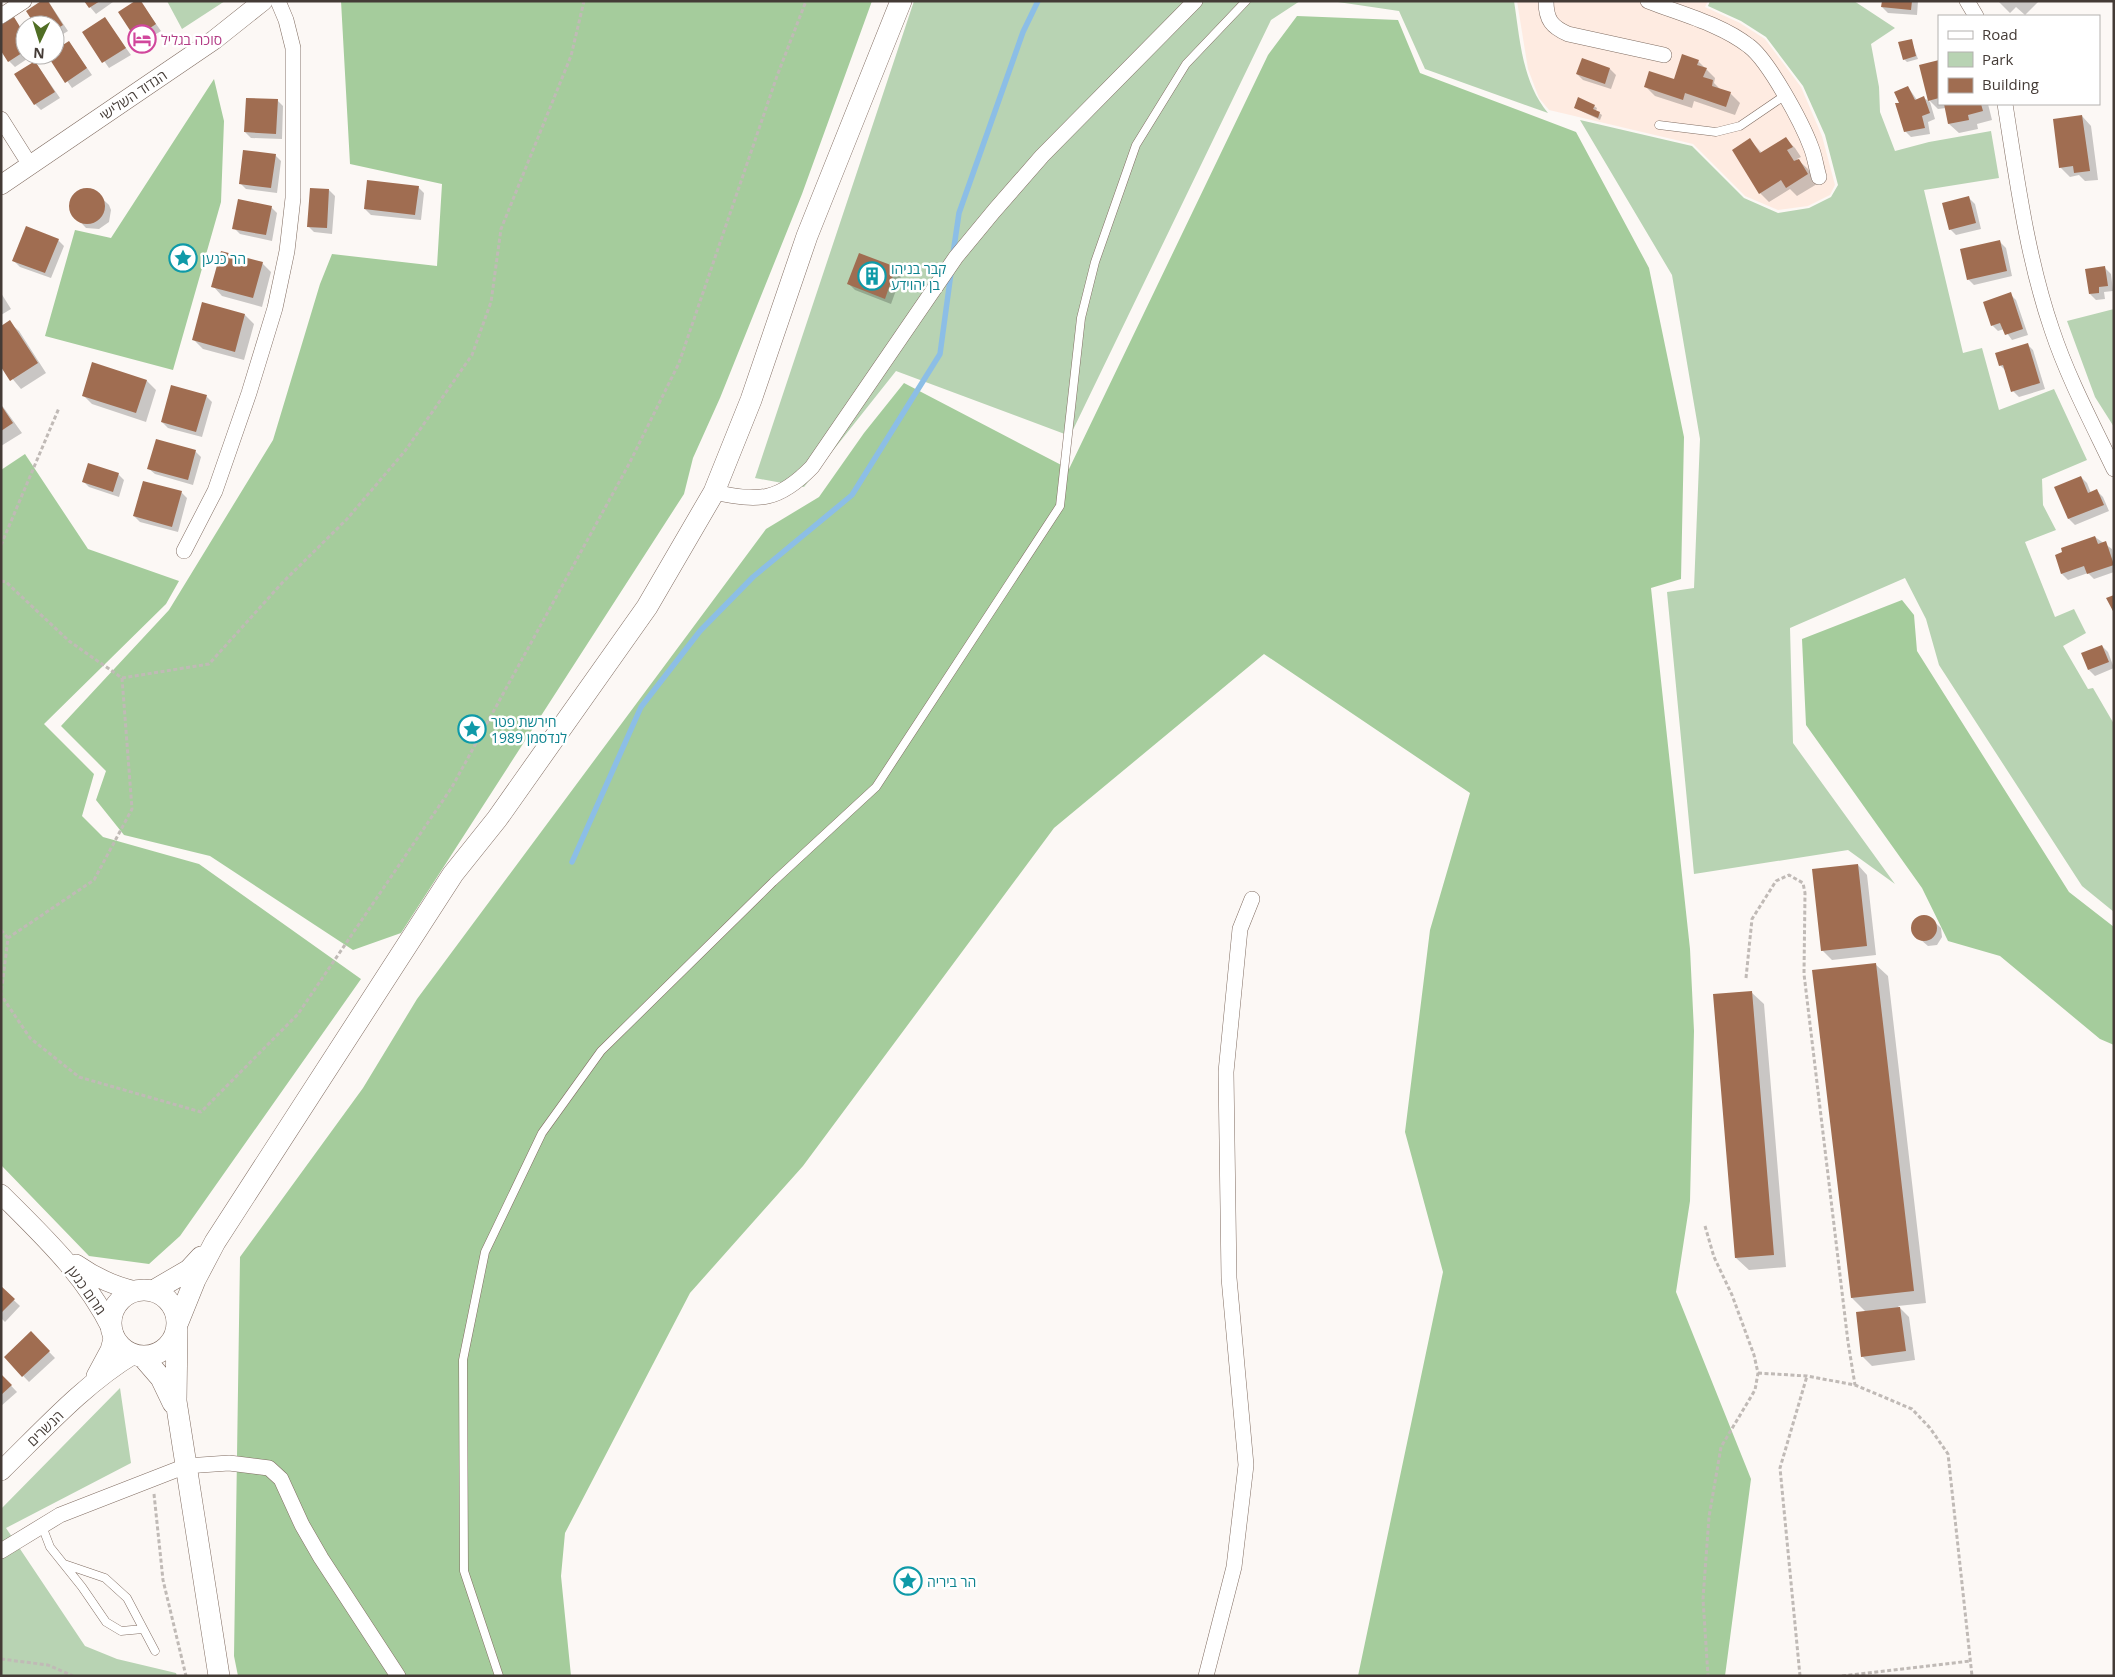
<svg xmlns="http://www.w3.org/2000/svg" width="2115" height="1677" font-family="'Open Sans',Heebo,sans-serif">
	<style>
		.built { fill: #feebe1 }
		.green { fill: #b8d3b3 }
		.forest { fill: #a5cc9c }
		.shadow { fill: #0003 }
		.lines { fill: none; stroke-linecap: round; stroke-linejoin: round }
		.stream { stroke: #8cbee6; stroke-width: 5.5 }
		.building { fill: #a06d51 }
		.service-casing { stroke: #816d62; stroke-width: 9 }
		.minor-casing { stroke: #816d62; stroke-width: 16 }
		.tertiary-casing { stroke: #816d62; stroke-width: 20 }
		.secondary-casing { stroke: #816d62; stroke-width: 22 }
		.path { stroke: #c0bab6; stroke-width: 3; stroke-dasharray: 4 2.5; stroke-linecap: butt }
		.service { stroke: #fff; stroke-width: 8 }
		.minor { stroke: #fff; stroke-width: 15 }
		.tertiary { stroke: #fff; stroke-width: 19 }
		.secondary { stroke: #fff; stroke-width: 21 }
		.labels { text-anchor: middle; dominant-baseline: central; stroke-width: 5; stroke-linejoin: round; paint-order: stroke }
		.hotel-label { font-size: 14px; fill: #b23c85; stroke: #fff; text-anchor: start }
		.street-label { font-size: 14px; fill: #443b36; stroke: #fff }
		.culture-label { font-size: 14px; fill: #0d838f; stroke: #fff; text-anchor: start }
	</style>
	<rect width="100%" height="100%" fill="#fcf8f5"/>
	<!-- built -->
	<path class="built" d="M1517,1H1708L1705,7L1740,23L1765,39L1801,87L1822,136L1835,185L1830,195L1808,206L1778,210L1745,196L1693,144L1549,110L1539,98L1528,69Z"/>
	<!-- green -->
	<path class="green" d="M167,1H225L182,29Z
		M914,1H1300L1271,20L1070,436L896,371L804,487L755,478Z
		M1331,1H1514C1520,39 1522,82 1548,113L1425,69L1399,11Z
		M1710,1H1854L1895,28L1871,44L1879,87L1880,112L1895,151L1929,142L1991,131L1999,178L1924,190L1963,353L1982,348L1999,410L2054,389L2087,460L2042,479L2043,505L2056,530L2025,542L2055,617L2074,609L2086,633L2063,646L2088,689L2093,688L2114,724V912L2082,886L1939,665L1926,619L1905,578L1790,628L1793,743L1895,884L1848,850L1694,874L1667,592L1694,588L1700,439L1672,275L1580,120L1692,146L1744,198L1778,213L1809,208L1831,197L1838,185L1825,135L1803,86L1766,37L1741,21L1708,6Z
		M2114,309V427L2095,397L2067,321Z
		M120,1388L131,1463L6,1528L85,1646L117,1659L176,1673L177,1676H1V1509Z"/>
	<!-- forest -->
	<path class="forest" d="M341,1H872L802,194L720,398L693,458L684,494L401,933L353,950L210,856L124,835L96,800L106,771L61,726L169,610L273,440L320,284L332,254L437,266L442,184L350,164Z
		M1297,16L1398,20L1420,73L1576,132L1649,268L1684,437L1681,579L1651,588L1690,949L1694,1031L1690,1201L1676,1292L1751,1479L1725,1676H1358L1443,1272L1405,1132L1430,930L1470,793L1264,654L1054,828L803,1166L690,1293L565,1533L561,1576L571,1676H238L234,1656L240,1257L363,1088L417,999L766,529L819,497L864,433L904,383L1069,469L1268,55Z
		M214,79L224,121L221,202L173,370L45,336L75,230L111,238Z
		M25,454L88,549L179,581L166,604L44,724L94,774L82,816L103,837L199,864L361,979L180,1236L149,1264L89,1256L1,1165V470Z
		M1902,600L1914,615L1917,651L2069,892L2114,927V1045L2100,1039L2000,956L1948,941L1922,888L1806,725L1802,639Z"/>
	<!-- shadow -->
	<path class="shadow" d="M48,1L68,31L55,39V25H36Z
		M85,1H113V2L96,14Z
		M140,1L161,31L142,43L136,37Z
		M1883,1H1918L1917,15L1888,13L1882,7Z
		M1998,1H2039L2025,15L2016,7L2010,13Z
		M13,19L25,33V55H33L15,67L9,61Z
		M105,19L131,55L109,68L84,32Z
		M1911,40L1918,59L1907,62L1904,59Z
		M69,42L92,75L72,88L49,55H55V51Z
		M1583,59L1610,69L1616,75L1611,89L1583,80L1577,74Z
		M1698,61L1715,78L1714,83L1721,90L1730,93L1740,103L1735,115L1694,101L1692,108L1655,96L1645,86L1675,81Z
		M1939,61V104H1988L1992,120L1977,124L1978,129L1959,133L1949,124L1946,108L1938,109L1929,100Z
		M35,62L60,98L41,110L35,104Z
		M1908,87L1917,100L1924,98L1930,102L1935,119L1928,122L1930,134L1911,137L1905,131L1900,104Z
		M277,100L283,106L282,139L251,138L245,132Z
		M1594,106L1597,108L1596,111L1602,115L1600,120L1575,108Z
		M2082,116L2091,126L2098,180L2085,181L2079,175L2070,177L2060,167Z
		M1786,139L1795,148L1801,157L1797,159L1808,169L1817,184L1797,196L1790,189L1769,202L1760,193L1750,140L1762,153Z
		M275,155L281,161L277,193L246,189L240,183Z
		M418,187L424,193L421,220L371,215L365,209Z
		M92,189L109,205L111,210L109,222L99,229L86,228L71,212V200L80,190Z
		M329,190L335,196L332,234L314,232L308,226Z
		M1969,198L1975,204L1981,229L1956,235L1950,229Z
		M271,207L277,213L272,241L240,234L234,228Z
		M58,240L64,246L51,278L20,267L14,261Z
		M2000,242L2006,248L2012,276L1974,285L1968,279Z
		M860,255L896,268L902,274L891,304L855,290L849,284Z
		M262,263L271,272L262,307L222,296L213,286Z
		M2105,268L2111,274L2113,291L2104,292L2105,299L2096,300L2090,294Z
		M1,293L11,309L1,315Z
		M2010,294L2016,300L2028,335L2012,340L2004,329L1998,331L1992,325Z
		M245,315L254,324L244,360L203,349L193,339Z
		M9,322L19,331L46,373L21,389L1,365Z
		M2027,344L2033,350L2045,389L2019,397L2013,391L2007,372L2000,365Z
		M93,364L147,381L156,390L146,422L92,404L83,395Z
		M206,396L212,402L202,437L168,428L162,422Z
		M1,404L22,433L1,446Z
		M195,451L201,457L193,485L155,474L149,469Z
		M118,474L124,480L119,497L89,487L83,481Z
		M2081,477L2087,483L2091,493L2097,491L2103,497L2109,511L2075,525L2069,519L2056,487Z
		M181,492L187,498L178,532L140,522L134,516Z
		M2095,537L2112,549L2114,572L2094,579L2088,573L2068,580L2062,574L2056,556Z
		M2102,646L2108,652L2114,668L2095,676L2089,670Z
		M1858,865L1867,875L1876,955L1832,960L1822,950Z
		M1928,916L1941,928L1942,937L1937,945L1928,946L1914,934L1913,924L1919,917Z
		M1875,964L1888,976L1926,1303L1898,1306L1909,1317L1915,1360L1872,1366L1862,1356L1866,1312L1852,1298Z
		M1751,992L1764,1004L1786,1267L1749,1270L1736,1258Z
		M1,1288L20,1306L5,1322L1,1318Z
		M31,1333L55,1358L29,1382L5,1357Z
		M1,1375L17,1392L1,1406Z"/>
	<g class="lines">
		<!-- stream -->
		<path class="stream" d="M953,254L959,213L1023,32L1038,1
			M572,862L641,707L700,631L753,577L852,495L940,354L951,273"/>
	</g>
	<!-- building -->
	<path class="building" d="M41,1H48L63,25L55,30V25H35L26,11Z
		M84,1H100L89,8Z
		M135,1H141L156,24L135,38L118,12Z
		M1882,1H1912L1911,10L1881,7Z
		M14,17L25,35V51L8,62L1,51V25Z
		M105,17L126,48L102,63L82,32Z
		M1912,39L1916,56L1903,60L1898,42Z
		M69,41L87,68L65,83L47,55H55V50Z
		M1682,54L1699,60L1697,65L1707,68L1703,77L1713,80L1712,86L1731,92L1726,107L1685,93L1683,100L1644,87L1649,71L1674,79Z
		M1582,58L1610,68L1605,84L1576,74Z
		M1939,60V98L1928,101L1919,65Z
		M35,61L55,92L34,105L14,74Z
		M1908,86L1915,100L1924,96L1930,113L1922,116L1925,128L1904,132L1895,103H1899L1894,92Z
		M1578,97L1595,105L1593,109L1600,112L1598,118L1574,108Z
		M246,98L278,99L276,134L244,132Z
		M1944,104H1981L1983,111L1968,115L1969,120L1948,124Z
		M2082,115L2090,171L2074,173L2073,166L2059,168L2053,119Z
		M1786,137L1793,147L1787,150L1794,161L1799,159L1808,174L1786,188L1781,180L1759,194L1732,150L1750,138L1760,153Z
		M243,150L276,154L271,188L239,184Z
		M367,180L419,186L415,215L364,209Z
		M69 206a18 18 0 1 1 36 0a18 18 0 1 1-36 0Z
		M310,188L329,189L327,228L307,227Z
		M1969,196L1976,223L1949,230L1942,203Z
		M238,199L272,206L266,235L232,229Z
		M26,226L59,239L45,273L12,261Z
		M2000,240L2007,271L1967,280L1960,249Z
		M221,251L263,262L253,298L211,287Z
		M859,253L896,267L885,299L847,284Z
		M2105,266L2108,286L2099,287V293L2089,294L2085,269Z
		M2011,292L2023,329L2005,335L2000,323L1991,326L1983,302Z
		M202,302L245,314L235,352L192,340Z
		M10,320L38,363L10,381L1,367V326Z
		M2028,343L2040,383L2011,392L2003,365L1999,366L1995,353Z
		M92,362L147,380L136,413L82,396Z
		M171,385L207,395L196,432L161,422Z
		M1,405L13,423L1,431Z
		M156,439L196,450L188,480L147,469Z
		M88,463L119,473L113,492L82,482Z
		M2081,476L2088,493L2097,489L2104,505L2068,519L2054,487Z
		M143,481L182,491L172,527L133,516Z
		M2095,536L2098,544L2106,541L2114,565L2087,574L2084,566L2061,574L2055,555L2062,552L2061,548Z
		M2114,595V613L2106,598Z
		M2102,645L2109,662L2088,670L2081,653Z
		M1858,864L1867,946L1821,951L1812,869Z
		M1911 928a13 13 0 1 1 26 0a13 13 0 1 1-26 0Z
		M1876,963L1914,1291L1851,1298L1812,970Z
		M1752,991L1774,1255L1735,1258L1713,994Z
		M1,1286L15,1299L1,1313Z
		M1900,1307L1906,1351L1861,1357L1856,1312Z
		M31,1331L50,1351L22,1377L4,1357Z
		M1,1374L12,1385L1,1395Z"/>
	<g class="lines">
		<!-- service casing -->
		<g class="service-casing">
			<path id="service" d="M1659,125L1716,132L1740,126L1784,96
				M42,1526L50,1547L82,1587L106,1622L121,1631L143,1629
				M64,1564L105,1578L127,1598L155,1651
				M499,1676L464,1571L463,1360L485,1252L542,1133L601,1051L773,882L876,787L1060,506L1081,318L1095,262L1136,145L1186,64L1246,1"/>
		</g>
		<!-- minor casing -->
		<g class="minor-casing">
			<path id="minor" d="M1546,1C1546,20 1552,27 1568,34L1664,55
				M1648,1C1681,14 1721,24 1749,46C1769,61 1802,123 1811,147C1815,157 1816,167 1819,177
				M1967,1L1976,16
				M1,16L24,1
				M2005,104C2017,180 2027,257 2052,330C2068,378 2092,423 2114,469
				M1,119L30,165
				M714,492C760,502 779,501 812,467L956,257L994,211L1042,156L1195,1
				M184,551L215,491L249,393L275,308L287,251L293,198V48L286,20L278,1
				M1,1551L60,1515L186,1466L229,1463L269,1468L281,1479L302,1525L321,1558L398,1676
				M1206,1676L1234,1567L1246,1465L1229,1278L1226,1072L1240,929L1252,899"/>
		</g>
		<!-- tertiary casing -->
		<g class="tertiary-casing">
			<path id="tertiary" d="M1,185L214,40L263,1
				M1,1194C43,1236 86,1276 112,1330
				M76,1264C96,1278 113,1286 136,1291
				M96,1376L110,1350L114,1335
				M1,1471C43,1430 84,1384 134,1354"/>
		</g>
		<!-- secondary casing -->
		<g class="secondary-casing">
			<path id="secondary" d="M111 1323a33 33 0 1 1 66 0a33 33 0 1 1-66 0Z
				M153,1291L189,1270L201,1257
				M178,1322L195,1280L215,1242L453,874L497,819L647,607L714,492L751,400L807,236L901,1
				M177,1329L176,1401L219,1676
				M142,1356L161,1378L173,1403"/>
		</g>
		<!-- path -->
		<path class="path" d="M1,545L59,408
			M1,581L6,582L69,641L122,678L209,664L282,583L347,519L405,451L472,355L491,302L501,229L571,56L584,1
			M122,678L132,809L94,880L8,938L1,995L30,1038L79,1077L201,1112L298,1014L452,787L629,464L679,363L777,76L806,1
			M1,930L8,938
			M1746,978L1752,919L1776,881L1789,875L1803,883L1805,893L1804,974L1848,1342L1855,1385
			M1705,1226L1714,1257L1732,1295L1754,1355L1758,1373L1755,1390L1721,1447L1709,1517L1703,1599L1708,1676
			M1758,1373L1807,1376L1855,1385L1912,1409L1930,1428L1948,1454L1972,1676
			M154,1494L163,1580L186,1676
			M1,1659L48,1665L73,1676
			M1800,1676L1780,1468L1807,1376
			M1842,1676L1970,1661"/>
		<!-- service -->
		<use href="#service" class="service"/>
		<!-- minor -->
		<use href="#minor" class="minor"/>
		<!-- tertiary -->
		<use href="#tertiary" class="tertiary"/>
		<!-- secondary -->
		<use href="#secondary" class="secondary"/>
	</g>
	<!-- icons -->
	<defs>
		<g id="hotel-ring" transform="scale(1.4375)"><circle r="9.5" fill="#fff" stroke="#d1479c" stroke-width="1.5"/><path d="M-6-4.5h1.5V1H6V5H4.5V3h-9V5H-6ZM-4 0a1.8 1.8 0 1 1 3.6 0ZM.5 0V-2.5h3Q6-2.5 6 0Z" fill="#d1479c"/></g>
		<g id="sight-ring" transform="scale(1.4375)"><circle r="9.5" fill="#fff" stroke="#0f9aa8" stroke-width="1.5"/><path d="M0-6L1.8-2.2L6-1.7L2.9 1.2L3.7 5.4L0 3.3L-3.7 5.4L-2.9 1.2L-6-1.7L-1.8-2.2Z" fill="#0f9aa8"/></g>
		<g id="building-ring" transform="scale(1.4375)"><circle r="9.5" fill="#fff" stroke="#0f9aa8" stroke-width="1.5"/><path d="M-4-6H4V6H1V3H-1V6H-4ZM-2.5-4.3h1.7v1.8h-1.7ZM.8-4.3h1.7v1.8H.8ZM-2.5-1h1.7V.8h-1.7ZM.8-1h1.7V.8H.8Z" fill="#0f9aa8"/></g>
	</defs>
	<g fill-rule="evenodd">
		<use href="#hotel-ring" x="142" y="39"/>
		<use href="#sight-ring" x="183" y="258"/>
		<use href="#building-ring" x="872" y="276"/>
		<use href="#sight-ring" x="472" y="729"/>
		<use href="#sight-ring" x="908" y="1581"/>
	</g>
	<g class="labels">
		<!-- hotel labels -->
		<g class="hotel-label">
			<text x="161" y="39">סוכה בגליל</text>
		</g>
		<!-- street labels -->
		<g class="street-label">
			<text transform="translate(133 95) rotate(-34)">הגדוד השלישי</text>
			<text transform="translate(87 1290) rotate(55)">מרום כנען</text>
			<text transform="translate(45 1428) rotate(-44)">הנשרים</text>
		</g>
		<!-- culture labels -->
		<g class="culture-label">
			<text x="202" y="258">הר כנען</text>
			<text x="891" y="268">קבר בניהו<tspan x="891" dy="16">בן יהוידע</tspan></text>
			<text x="491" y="721">חירשת פטר<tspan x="491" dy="16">לנדסמן 1989</tspan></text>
			<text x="927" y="1581">הר ביריה</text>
		</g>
	</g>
	<!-- border -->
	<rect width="2115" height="1677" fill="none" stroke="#443b36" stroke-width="5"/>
	<!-- legend -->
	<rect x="1938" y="15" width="162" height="90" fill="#ffffff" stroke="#b4b1af"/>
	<rect x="1948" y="31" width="25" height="8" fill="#ffffff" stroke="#b4b1af"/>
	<text x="1982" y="40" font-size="15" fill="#443b36">Road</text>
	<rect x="1948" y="52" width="25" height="15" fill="#b8d3b3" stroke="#b4b1af"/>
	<text x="1982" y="65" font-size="15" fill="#443b36">Park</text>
	<rect x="1948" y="78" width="25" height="15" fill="#a06d51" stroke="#b4b1af"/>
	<text x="1982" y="90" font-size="15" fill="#443b36">Building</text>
	<!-- north arrow -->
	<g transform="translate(40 40) rotate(184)"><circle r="24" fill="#ffffff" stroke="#b4b1af"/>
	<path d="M0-4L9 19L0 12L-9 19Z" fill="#506e24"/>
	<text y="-8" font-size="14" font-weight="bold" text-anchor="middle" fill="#443b36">N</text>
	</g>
</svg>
